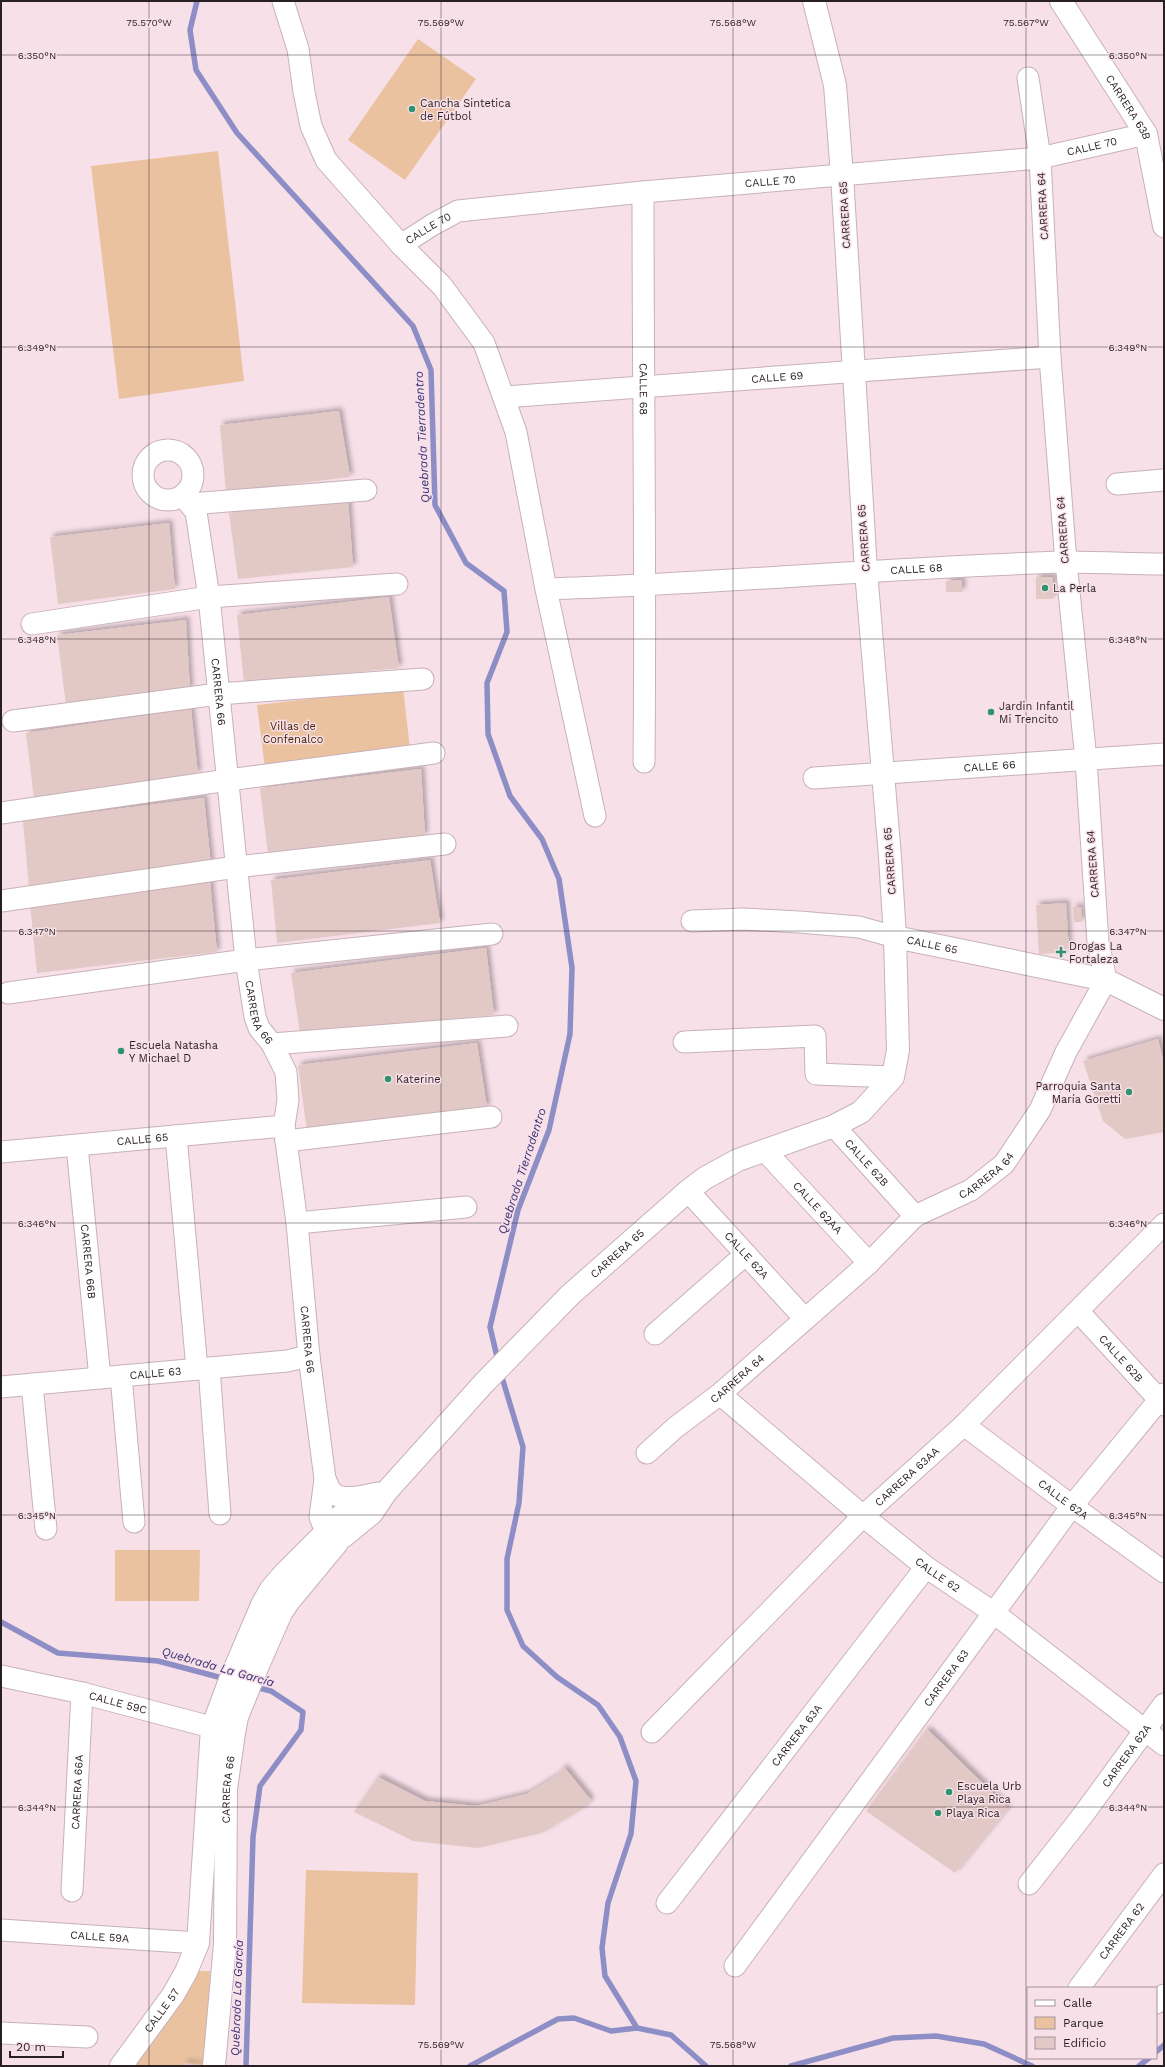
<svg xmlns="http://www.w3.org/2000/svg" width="1165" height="2067" font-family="'Work Sans',sans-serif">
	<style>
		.green { fill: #eac2a0 }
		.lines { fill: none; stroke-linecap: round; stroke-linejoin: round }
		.stream { stroke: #8e8ec6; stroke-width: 5.5 }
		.building { fill: #e3c9c6; filter: url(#shadow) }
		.street-casing { stroke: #c8b1b9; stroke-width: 23 }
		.secondary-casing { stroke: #c8b1b9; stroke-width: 24 }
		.street { stroke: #fff; stroke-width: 21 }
		.secondary { stroke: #fff; stroke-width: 22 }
		.ticks { fill: none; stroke: #281f23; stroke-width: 1; stroke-opacity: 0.45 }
		.poi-dot { fill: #2f936e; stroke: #f8e0e9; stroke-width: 1.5 }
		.labels { text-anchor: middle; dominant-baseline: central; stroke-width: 3; stroke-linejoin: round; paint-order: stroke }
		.poi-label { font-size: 11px; fill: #281f23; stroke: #f8e0e9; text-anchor: start }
		.street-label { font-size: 11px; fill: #281f23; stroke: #f8e0e9 }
		.park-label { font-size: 11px; fill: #452401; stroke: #f8e0e9 }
		.water-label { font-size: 12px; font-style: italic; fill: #3a3277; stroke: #f8e0e9 }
		.ticks-label { font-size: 10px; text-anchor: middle; fill: #281f23; stroke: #f8e0e9; stroke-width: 3; stroke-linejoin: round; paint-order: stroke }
	</style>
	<defs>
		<filter id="shadow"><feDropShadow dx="3.5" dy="-3.5" stdDeviation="2" flood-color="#0004"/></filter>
	</defs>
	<rect width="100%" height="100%" fill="#f8e0e9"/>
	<!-- green -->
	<path class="green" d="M418,39L476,79L405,180L348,140Z
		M218,151L244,381L119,399L91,166Z
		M403,688L410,749L265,768L257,705Z
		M115,1550H200L199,1601H115Z
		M306,1870L418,1873L415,2005L302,2003Z
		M198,1971H210L208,2066H131L178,2006Z"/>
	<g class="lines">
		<!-- stream -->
		<path class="stream" d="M197,1L190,30L196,70L237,133L413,326L431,370L435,505L466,563L504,591L507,632L487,683L488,734L510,796L542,839L559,879L572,968L570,1034L549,1130L518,1210L490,1327L498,1361
			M501,1374L523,1447L519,1503L507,1559V1610L523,1646L557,1677L598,1705L620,1737L636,1781L631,1834L608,1903L602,1948L605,1976L637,2028
			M1,1622L58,1653L158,1661L226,1679
			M1156,2052L1164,2045
			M246,2066L253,1837L260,1786L301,1730L303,1712L271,1691L254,1687
			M470,2066L558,2019L574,2018L611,2031L637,2028L671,2035L706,2066
			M791,2066L893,2038L936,2036L984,2044L1032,2066
			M1139,2066L1149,2058"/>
	</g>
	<!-- building -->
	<path class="building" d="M339,411L350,477L226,492L220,425Z
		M348,499L353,567L238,579L229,513Z
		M169,523L175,589L58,604L50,537Z
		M1036,577H1053V599H1036Z
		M962,580V592H946V581Z
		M389,597L399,668L244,683L237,615Z
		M186,620L190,690L66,705L57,635Z
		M191,709L198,774L34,799L26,733Z
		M421,769L425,836L268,854L260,788Z
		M204,798L211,866L29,888L23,821Z
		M430,860L440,923L277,943L271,880Z
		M210,882L217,952L37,973L30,904Z
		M1066,903L1069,952L1039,954L1036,905Z
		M1073,907H1081L1082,922H1074Z
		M486,948L494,1015L300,1033L291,973Z
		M1158,1039L1164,1064V1132L1125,1139L1103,1121L1083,1061Z
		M477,1043L487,1108L307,1131L298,1065Z
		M927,1729L1008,1808L955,1873L866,1811Z
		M564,1767L591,1800L584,1808L542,1833L478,1848L413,1841L354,1812L378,1777L425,1801L476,1806L527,1794L556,1776Z
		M184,2063L202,2065V2066H184Z"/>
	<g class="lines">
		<!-- street casing -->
		<g class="street-casing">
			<g id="street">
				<path d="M283,1L298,49L304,92L311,126L326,160L401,245L442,286L484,343L516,432L546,589L595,816"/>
				<path id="s1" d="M643,192C643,382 646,572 644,762"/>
				<path id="s2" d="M401,245L432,225L458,211L643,192L1040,158L1146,134"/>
				<path id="s3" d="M504,397L1050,357"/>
				<circle cx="168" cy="475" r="25"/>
				<path d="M1117,484L1164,480"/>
				<path id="s4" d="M183,496L196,512L209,597L246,960L255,1017L259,1028L272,1044L286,1072L288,1100L284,1126L297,1223L309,1356L325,1479L320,1517L324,1527"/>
				<path d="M190,504L366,490"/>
				<path id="s5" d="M546,589C719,584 891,567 1064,562C1098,562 1131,564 1164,564"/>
				<path d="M32,624L209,597L397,584"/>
				<path d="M13,721L218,694L423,679"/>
				<path id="s6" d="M814,778L1164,754"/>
				<path d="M1,813L228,780L434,753"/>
				<path d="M1,901L236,867L445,844"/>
				<path d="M692,921L743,919L799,922L859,927L895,937"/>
				<path d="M8,993L246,960L492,934"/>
				<path d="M684,1042L815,1036L816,1074L893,1077"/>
				<path d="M272,1044L507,1026"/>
				<path id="s7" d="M834,1126L915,1216"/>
				<path d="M176,1136L197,1369"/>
				<path d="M286,1141L491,1117"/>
				<path id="s8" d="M77,1146L100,1378"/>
				<path id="s9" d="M1,1152L284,1126"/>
				<path id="s10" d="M766,1152L869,1263"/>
				<path id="s11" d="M688,1191L805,1319"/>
				<path d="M297,1223L466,1207"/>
				<path id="s12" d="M1078,1311L1164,1405"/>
				<path d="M655,1334L746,1254"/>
				<path d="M209,1368L220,1514"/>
				<path d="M121,1376L134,1522"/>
				<path d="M32,1384L46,1529"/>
				<path id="s13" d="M1,1387L287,1361L309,1356"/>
				<path id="s14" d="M720,1394L863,1516L926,1567L994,1613L1164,1745"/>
				<path id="s15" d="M964,1425L1072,1506L1164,1572"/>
				<path id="s16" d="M647,1453L676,1427L720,1394L869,1263L915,1216L971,1190L1004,1164L1040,1110L1066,1052L1106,980L1098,942L1086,760L1066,562L1050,357L1040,158L1028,78"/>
				<path d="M325,1479C327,1483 329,1489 332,1492C342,1503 366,1495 378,1493"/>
				<path id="s17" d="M1,1676L82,1693L230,1732"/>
				<path id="s18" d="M652,1732L863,1516L964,1425L1164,1224"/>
				<path id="s19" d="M1029,1884L1083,1815L1164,1704"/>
				<path id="s20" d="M72,1891L82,1693"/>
				<path id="s21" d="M667,1903L926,1567"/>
				<path id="s22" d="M1,1930L198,1943"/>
				<path id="s23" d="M735,1966L1072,1506L1164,1394"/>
				<path id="s24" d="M1079,1988L1164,1874"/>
				<path d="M1156,2003L1164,1995"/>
				<path d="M1,2033L87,2037"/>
			</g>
		</g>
		<!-- secondary casing -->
		<g class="secondary-casing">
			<g id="secondary">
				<path id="s25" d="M1061,1L1146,134L1164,226"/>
				<path id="s26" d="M895,937L1106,980L1164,1009"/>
				<path d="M331,1522L360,1504L385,1493"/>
				<path id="s27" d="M344,1536L372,1513L386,1492L484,1383L570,1295L688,1191L705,1178L738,1160L834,1126L861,1112L893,1077L898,1050L895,937L890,857L866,571L842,175L835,85L814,1"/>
				<path id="s28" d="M121,2066L173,1995L186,1972L198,1943L212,1728L230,1680L262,1605L271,1589L284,1574L323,1535"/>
				<path id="s29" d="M214,2066L225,1944L226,1789L234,1733L237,1717L256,1670L281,1613L289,1601L337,1543"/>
			</g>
		</g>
		<!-- street -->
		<use href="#street" class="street"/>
		<!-- secondary -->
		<use href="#secondary" class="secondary"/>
	</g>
	<!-- ticks -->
	<path class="ticks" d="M149,1V2066M441,1V2066M733,1V2066M1026,1V2066M1,55H1164M1,347H1164M1,639H1164M1,931H1164M1,1223H1164M1,1515H1164M1,1807H1164"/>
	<!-- markers -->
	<g class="poi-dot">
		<circle cx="412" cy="109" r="4"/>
		<circle cx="1045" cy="588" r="4"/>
		<circle cx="991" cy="712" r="4"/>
		<path d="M1059 946h4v4h4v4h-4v4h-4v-4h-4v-4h4z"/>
		<circle cx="121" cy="1051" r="4"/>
		<circle cx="388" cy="1079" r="4"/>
		<circle cx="1129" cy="1092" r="4"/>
		<circle cx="949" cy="1792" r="4"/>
		<circle cx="938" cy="1813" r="4"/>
	</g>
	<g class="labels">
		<!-- poi labels -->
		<g class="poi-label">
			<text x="420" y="103">Cancha Sintetica<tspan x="420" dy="13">de Fútbol</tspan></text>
			<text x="1053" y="588">La Perla</text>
			<text x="999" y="706">Jardin Infantil<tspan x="999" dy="13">Mi Trencito</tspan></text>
			<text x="1069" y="946">Drogas La<tspan x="1069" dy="13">Fortaleza</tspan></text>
			<text x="129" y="1045">Escuela Natasha<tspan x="129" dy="13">Y Michael D</tspan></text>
			<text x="396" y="1079">Katerine</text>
			<text x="1121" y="1086" text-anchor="end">Parroquia Santa<tspan x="1121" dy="13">María Goretti</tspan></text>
			<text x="957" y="1786">Escuela Urb<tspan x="957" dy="13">Playa Rica</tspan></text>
			<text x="946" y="1813">Playa Rica</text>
		</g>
		<!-- street labels -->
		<g class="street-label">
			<text stroke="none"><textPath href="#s25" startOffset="126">CARRERA 63B</textPath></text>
			<text stroke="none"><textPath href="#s2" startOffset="704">CALLE 70</textPath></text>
			<text stroke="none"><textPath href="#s2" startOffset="380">CALLE 70</textPath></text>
			<text transform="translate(1043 206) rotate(-93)">CARRERA 64</text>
			<text transform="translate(845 215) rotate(-93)">CARRERA 65</text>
			<text stroke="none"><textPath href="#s2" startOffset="32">CALLE 70</textPath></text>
			<text stroke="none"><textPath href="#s3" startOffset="274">CALLE 69</textPath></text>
			<text stroke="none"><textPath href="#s1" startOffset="197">CALLE 68</textPath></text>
			<text transform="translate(1063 530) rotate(-94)">CARRERA 64</text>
			<text transform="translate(864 538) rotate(-94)">CARRERA 65</text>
			<text stroke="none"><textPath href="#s5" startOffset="371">CALLE 68</textPath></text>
			<text stroke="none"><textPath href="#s4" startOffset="202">CARRERA 66</textPath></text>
			<text stroke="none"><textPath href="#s6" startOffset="176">CALLE 66</textPath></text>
			<text transform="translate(890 861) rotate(-94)">CARRERA 65</text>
			<text transform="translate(1093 864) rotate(-94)">CARRERA 64</text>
			<text stroke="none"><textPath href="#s26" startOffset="38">CALLE 65</textPath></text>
			<text stroke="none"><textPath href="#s4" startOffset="526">CARRERA 66</textPath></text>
			<text stroke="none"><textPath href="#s9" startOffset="142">CALLE 65</textPath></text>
			<text stroke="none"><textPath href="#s7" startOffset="49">CALLE 62B</textPath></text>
			<text stroke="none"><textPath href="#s16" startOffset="441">CARRERA 64</textPath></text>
			<text stroke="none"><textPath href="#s10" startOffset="76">CALLE 62AA</textPath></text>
			<text stroke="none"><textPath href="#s27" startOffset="394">CARRERA 65</textPath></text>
			<text stroke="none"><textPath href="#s11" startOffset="87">CALLE 62A</textPath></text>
			<text stroke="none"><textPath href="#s8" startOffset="116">CARRERA 66B</textPath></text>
			<text stroke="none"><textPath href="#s4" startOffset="862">CARRERA 66</textPath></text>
			<text stroke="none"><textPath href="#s12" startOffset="64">CALLE 62B</textPath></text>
			<text stroke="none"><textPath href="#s13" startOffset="155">CALLE 63</textPath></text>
			<text stroke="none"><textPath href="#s16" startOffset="117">CARRERA 64</textPath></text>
			<text stroke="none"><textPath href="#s18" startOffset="361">CARRERA 63AA</textPath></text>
			<text stroke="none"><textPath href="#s15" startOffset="124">CALLE 62A</textPath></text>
			<text stroke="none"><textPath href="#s14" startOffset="283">CALLE 62</textPath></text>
			<text stroke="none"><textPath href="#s23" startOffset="357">CARRERA 63</textPath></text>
			<text stroke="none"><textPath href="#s17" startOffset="120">CALLE 59C</textPath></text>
			<text stroke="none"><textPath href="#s21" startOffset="212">CARRERA 63A</textPath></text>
			<text stroke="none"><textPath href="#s19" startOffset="161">CARRERA 62A</textPath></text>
			<text stroke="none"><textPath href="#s29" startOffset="277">CARRERA 66</textPath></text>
			<text stroke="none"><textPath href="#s20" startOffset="99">CARRERA 66A</textPath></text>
			<text stroke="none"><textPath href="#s24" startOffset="71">CARRERA 62</textPath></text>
			<text stroke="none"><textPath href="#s22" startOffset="99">CALLE 59A</textPath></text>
			<text stroke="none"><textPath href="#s28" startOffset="69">CALLE 57</textPath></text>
		</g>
		<!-- park labels -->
		<g class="park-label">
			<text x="293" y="726">Villas de<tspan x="293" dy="13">Confenalco</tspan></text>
		</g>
		<!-- water labels -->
		<g class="water-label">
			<text transform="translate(422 437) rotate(-93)">Quebrada Tierradentro</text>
			<text transform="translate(522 1171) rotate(-72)">Quebrada Tierradentro</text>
			<text transform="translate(218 1667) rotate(16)">Quebrada La García</text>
			<text transform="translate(237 1998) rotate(-88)">Quebrada La García</text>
		</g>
	</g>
	<g class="ticks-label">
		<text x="149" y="26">75.570°W</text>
		<text x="441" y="26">75.569°W</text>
		<text x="733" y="26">75.568°W</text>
		<text x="1026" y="26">75.567°W</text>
		<text x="37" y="59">6.350°N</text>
		<text x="1128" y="59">6.350°N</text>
		<text x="37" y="351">6.349°N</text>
		<text x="1128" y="351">6.349°N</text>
		<text x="37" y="643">6.348°N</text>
		<text x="1128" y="643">6.348°N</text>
		<text x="37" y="935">6.347°N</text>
		<text x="1128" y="935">6.347°N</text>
		<text x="37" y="1227">6.346°N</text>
		<text x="1128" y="1227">6.346°N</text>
		<text x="37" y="1519">6.345°N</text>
		<text x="1128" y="1519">6.345°N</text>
		<text x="37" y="1811">6.344°N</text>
		<text x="1128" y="1811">6.344°N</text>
		<text x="441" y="2048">75.569°W</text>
		<text x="733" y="2048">75.568°W</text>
	</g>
	<!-- border -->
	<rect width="1165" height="2067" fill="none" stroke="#281f23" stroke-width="4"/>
	<!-- legend -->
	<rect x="1027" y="1987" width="130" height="72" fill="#f8e0e9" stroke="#a5939a"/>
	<rect x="1035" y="2000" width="20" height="6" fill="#ffffff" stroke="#a5939a"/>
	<text x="1063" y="2007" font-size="12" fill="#281f23">Calle</text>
	<rect x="1035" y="2017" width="20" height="12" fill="#eac2a0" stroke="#a5939a"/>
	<text x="1063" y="2027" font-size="12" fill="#281f23">Parque</text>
	<rect x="1035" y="2037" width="20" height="12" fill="#e3c9c6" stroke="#a5939a"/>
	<text x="1063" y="2047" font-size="12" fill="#281f23">Edificio</text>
	<!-- scale -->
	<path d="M10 2051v6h53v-6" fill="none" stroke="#281f23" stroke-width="2"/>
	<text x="16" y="2051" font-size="12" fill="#281f23" stroke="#f8e0e9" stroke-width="3" paint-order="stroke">20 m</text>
</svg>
